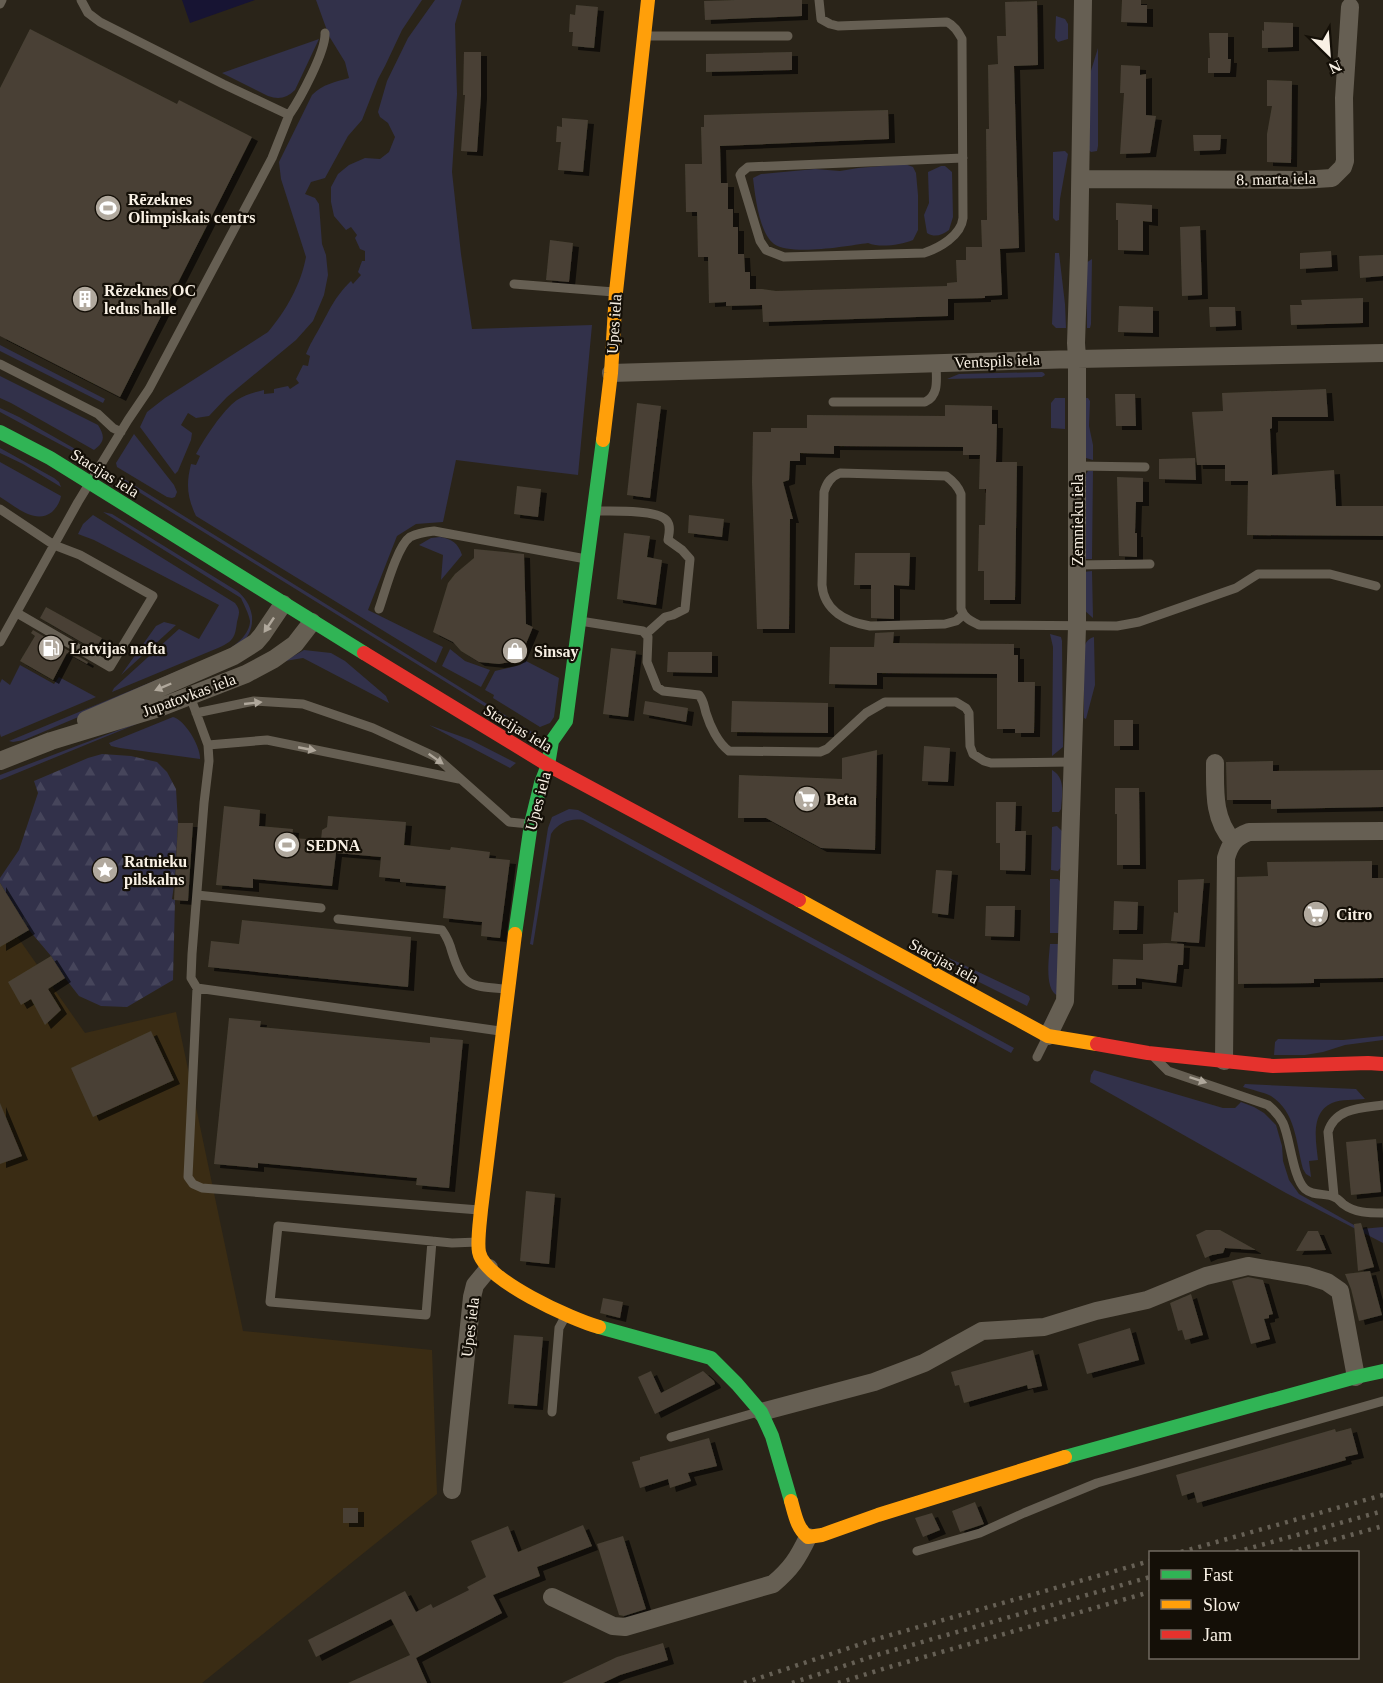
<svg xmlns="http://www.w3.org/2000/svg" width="1383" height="1683" font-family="'Times New Roman',serif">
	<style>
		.built { fill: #3a2c14 }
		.green { fill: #32314a }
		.forest { fill: url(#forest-firs) }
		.water { fill: #171433 }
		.building { fill: #484134; filter: url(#shadow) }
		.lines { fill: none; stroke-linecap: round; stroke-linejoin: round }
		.lane { stroke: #665f53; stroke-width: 9 }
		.street { stroke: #665f53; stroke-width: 18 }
		.fast { stroke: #30b455; stroke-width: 14 }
		.slow { stroke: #ff9f0a; stroke-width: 14 }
		.jam { stroke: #e5322d; stroke-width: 14 }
		.rail { stroke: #666055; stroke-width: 4.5; stroke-dasharray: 3 6; stroke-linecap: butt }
		.oneway { fill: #b0a89c }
		.labels { text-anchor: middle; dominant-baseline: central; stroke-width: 4.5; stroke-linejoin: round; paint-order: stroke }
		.street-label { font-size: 16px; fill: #f9f1e5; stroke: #140f07 }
		.poi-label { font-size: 16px; font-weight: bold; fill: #f9f1e5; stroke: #140f07; text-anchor: start }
	</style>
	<defs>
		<pattern id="forest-firs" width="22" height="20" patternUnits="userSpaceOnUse" patternTransform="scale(1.5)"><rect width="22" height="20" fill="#32314a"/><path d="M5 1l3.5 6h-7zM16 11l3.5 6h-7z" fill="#46455b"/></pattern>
		<filter id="shadow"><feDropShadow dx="6" dy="4" stdDeviation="0" flood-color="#0009"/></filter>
	</defs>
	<rect width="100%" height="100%" fill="#2a2419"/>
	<!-- built -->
	<path class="built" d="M0,912L85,1033L176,1012L243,1331L432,1350L437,1494L202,1683H0Z"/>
	<!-- green -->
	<path class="green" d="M316,0H422L402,30L385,66L378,79L362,120L348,136L325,178L311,182L305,194L315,198L319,204L322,244L326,255L328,275L324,295L313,321L296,340L227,397L209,416L196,418L188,413L181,425L192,433L191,440L178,471L175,474L140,427L147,412L165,398L268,332C286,311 301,284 306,257L281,179L279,162L312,95C323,84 335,82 349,78L345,62L329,36Z
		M435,0H462L455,24L457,94L452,172L461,254L472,329L592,325L578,475L456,460L443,522L416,524L397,536L368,610L443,647L436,663L196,516C187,497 186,484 191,464L196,465L200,456L196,454C205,438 222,411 237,400C245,395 255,392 264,390V394L274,393V389L288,386L290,389L299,383L296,379L303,365L308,366L310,356L306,354C310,344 314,338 319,329C331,308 333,299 351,281L353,284L361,275L358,272L362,261H365V251L360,249L355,238L357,235L351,227L346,230L334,216L331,202V187L338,174L349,165L365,158L380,159L389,152L395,137L388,123L380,117L378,112L387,81L408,38Z
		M1056,16L1065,19L1068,24V39L1058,42L1055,38Z
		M319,39L295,90C287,98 279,100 268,96L222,73Z
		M1098,48V146L1097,151L1091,152L1089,150L1090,74Z
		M1065,151L1068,154L1060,199L1059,220L1056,221L1053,218V152Z
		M905,164L913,167L916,173L918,195V230L913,240C900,245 880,248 868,243C847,246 791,256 774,244C759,233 755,195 753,178L761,174L815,169L840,171L858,168Z
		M941,166H945L952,172L953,217L949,230C942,235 935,238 927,233L924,215L929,203L928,172Z
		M1055,253H1059L1065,304L1066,328H1056L1052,324Z
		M1092,259L1091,324L1090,328H1087L1086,263Z
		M0,345L105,399L103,403L0,351Z
		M1042,372L1044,373L1045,375L1042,377L947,379L959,374Z
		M0,376L98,425C105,436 105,442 94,450L11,403L0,398Z
		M1055,398H1065V429L1051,428V403Z
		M1085,398H1088L1090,401L1089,426L1093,445V460L1086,458V452Z
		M0,408L19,417L84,454H78L0,412Z
		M134,434L174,485L177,492L175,497L172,498L167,497L117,467L116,463Z
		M0,448L54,478L59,482L61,487L23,464L0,453Z
		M0,462L61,496C60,502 57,507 52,512C35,525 15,506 0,497Z
		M1088,471H1093L1092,559H1086L1084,556V477Z
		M121,477L532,732L530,734L528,733L134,489L123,482Z
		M103,512L112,514L237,591C245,597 250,605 252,616C254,642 233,650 213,660L24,740L13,742L9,741L226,651C236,645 250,634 250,621C249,614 244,605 241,598Z
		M93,515L235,603C241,611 239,613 237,622C235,637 234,641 218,648L112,692L114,688L179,629L199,639L219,605L94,540L78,534L83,524Z
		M440,537C452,539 458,543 462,555L441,580L443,555L419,545L431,538Z
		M1092,571L1093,618L1084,610L1083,572Z
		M164,622L176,625L121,675L156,626Z
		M1050,634L1061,637L1062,641L1063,747L1052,756L1053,647Z
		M1094,637L1095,685L1086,719L1084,718V650C1085,643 1087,639 1094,637Z
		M450,649L465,661L490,670L481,687L442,666Z
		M304,650L331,653L345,661L386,696L389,703L303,658L285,661Z
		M526,661L559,678L554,717L550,723L540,727L493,698L494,695L485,690L495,671L520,665Z
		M20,665L54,684L59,677L96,697L1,737L0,734V683L2,679L10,685Z
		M161,714L0,780V775Z
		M173,717C185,720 201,747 200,759L120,748L111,746L109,743Z
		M429,725L471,740L516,763L510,768Z
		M1052,770C1066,778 1062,794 1061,809L1059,812H1052Z
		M569,809L578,810L1014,1048L1011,1053L583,820C570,818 558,823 551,834L533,945L530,944L548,828L552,817Z
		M1057,826L1062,831V866L1058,871L1051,870L1052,827Z
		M1050,879H1058L1061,882L1059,933H1050Z
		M1050,944H1058V996C1044,990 1049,958 1050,944Z
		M947,957L1029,996L1030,999L1027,1006L973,979Z
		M1383,1036V1040L1345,1045L1323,1052L1305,1055H1274L1275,1042L1278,1039L1343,1040Z
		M1094,1070L1223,1108H1235L1241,1102L1254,1107L1264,1113L1276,1125L1282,1146L1283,1161L1289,1180L1299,1194L1361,1229L1383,1227V1243L1286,1193L1090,1082L1091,1075Z
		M1245,1084L1356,1089L1365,1099C1355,1100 1341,1099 1332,1103C1310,1113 1316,1141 1318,1160L1309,1161L1311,1177L1306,1174L1303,1169C1296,1143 1296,1112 1271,1096C1263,1092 1252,1090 1243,1087Z"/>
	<!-- forest -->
	<path class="forest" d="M102,754L131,756L157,762L167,772L176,789L178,823L175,878L172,899L175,900L173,980L127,1007L101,1006L79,996L65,978L51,956L29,930L0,883V878L19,850L38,793L34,781L88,758Z"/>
	<!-- water -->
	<path class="water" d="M182,0H255L190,23Z"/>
	<!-- building -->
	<path class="building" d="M735,0H802V16L705,20L704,1Z
		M1122,0H1141V5H1147V23L1121,22Z
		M1037,1L1038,65L1014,66L1019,248L1000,249L1002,295L985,296V298L948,299V316L763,322L762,305L726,306V302L709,303L708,257H698L697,212H686L685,164H702L701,127H704V115L888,110L889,139L720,146L721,183H728V209H733V227H738V254H744L745,272H750V289H762L776,291L947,286V290V283L957,282L956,260H966V247H982L981,220H987L986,129H989L988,65L998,64L997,36H1006L1005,2Z
		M576,5L598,7L594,48L572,46L573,32H569L570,14L575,15Z
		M1264,22L1293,23V47L1262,48V30L1264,31Z
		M30,29L177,104L179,100L252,137L120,397L0,336V88Z
		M1209,33H1228V59H1231L1230,73H1208V58H1210Z
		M464,52H481V95L477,152L461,151L465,95H463Z
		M792,52V70L706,72V54Z
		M1121,65L1140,66V75L1146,74V115L1156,116L1150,153L1120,154L1124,93H1120Z
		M1267,80L1292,81L1291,163L1267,162V134L1272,106H1267Z
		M562,118L588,120L583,172L558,170L561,142H556L557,126L562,127Z
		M1193,135H1221L1220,150L1194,151Z
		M1116,203L1152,205V222L1143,221V251L1118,250V220H1116Z
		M1200,226L1202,295L1182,296L1180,227Z
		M550,240L573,243L569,282L546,280Z
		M1331,251L1332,267L1300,269V253Z
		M1383,255V276L1360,278L1359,256Z
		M1363,298V323L1291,325L1290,305H1302L1301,300Z
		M1119,306L1153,307V333L1118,332Z
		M1209,307H1235L1236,326L1210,327Z
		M1326,389L1328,417H1272V428L1270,429L1272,475L1334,470L1336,506H1383V536L1247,535L1248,481H1225V465H1197L1192,412L1223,411L1222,393Z
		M1115,394H1135L1136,426H1116Z
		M637,403L661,406L650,498L627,495Z
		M945,405L992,406V424H997L996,462H1017L1015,600H984V571H978L979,525H985L986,489H979L980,455H963V447L834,446V454L800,453V461H790L789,480L783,482L793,519H790L789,629H757L752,482L753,432H771V428H807V415L945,416Z
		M1195,458L1196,480L1159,479V459Z
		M1117,477L1143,478V502H1136L1135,533H1137V557L1119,556Z
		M517,486L541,489L538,517L514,514Z
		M689,515L724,519L722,537L688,533Z
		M624,533L650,536L647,557L662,560L656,605L617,599Z
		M474,549L524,554L526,624L533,627L520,658L510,662L499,664L479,662L461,651L453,642L433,632L448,583L455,574L474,558Z
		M855,553H910L909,586L894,585V619L871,618V585H854Z
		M46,607L102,638L95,650L40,618Z
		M33,630L88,662L87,664L67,653L53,680L20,661L35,636L31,633Z
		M894,632L893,643L1014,644V655H1018V682H1035L1034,733H1015V729H997V674L877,673V685L829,684L830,647H874L875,633Z
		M611,648L636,651L628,717L603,714Z
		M668,652H712V673L667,672Z
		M645,701L688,708L686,722L643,714Z
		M732,701L828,703V733L731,732Z
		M1114,720H1133V746H1114Z
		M924,746L950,748L948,782L922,781Z
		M877,750L875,850L821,848L766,818H738L739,775L842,779V758Z
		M1273,761V771L1383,770V807L1271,809V800H1227L1226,762Z
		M1115,788H1139L1140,865H1117V814H1115Z
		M996,802H1016L1015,831H1026L1025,871L1000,870V843H996Z
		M224,806L260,810L259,826L293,829L292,838L321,840L322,830L327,827L328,816L406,822L404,845L450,850L451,847L490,852L489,858L510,860L500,938L481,936L482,922L443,918L446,886L400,882V879L379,877L381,857L336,853L332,886L253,879V888L216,885Z
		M178,823H193L188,901L174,900Z
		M1372,861V878H1383V978L1314,979V983L1238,984L1237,877L1268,876L1267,862Z
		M936,870L952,871L948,915L932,913Z
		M1204,879L1199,943L1171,941L1174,912L1178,913V880Z
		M0,883L29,930L0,947Z
		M1114,901L1138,902L1137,930H1113Z
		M986,906H1015L1014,937L985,936Z
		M242,920L411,937L408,987L208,967L211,941L239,944Z
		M1166,943L1184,944L1183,965H1178L1176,983L1136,978V985H1112L1113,959L1143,960V944Z
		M51,956L65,978L48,989L61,1010L45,1025L31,999L21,1005L8,982Z
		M229,1018L261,1021L260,1027L430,1043V1037L463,1040L449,1188L416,1185L417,1178L258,1163V1168L214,1164Z
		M151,1031L174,1080L93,1117L71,1068Z
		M0,1103L22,1156L0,1164Z
		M1376,1139L1381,1192L1351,1195L1346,1142Z
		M526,1191L555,1194L549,1264L520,1261Z
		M1361,1223L1374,1267L1358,1271L1354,1224Z
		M1206,1230H1220L1256,1250L1225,1248L1223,1253L1212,1255L1205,1258L1196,1235Z
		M1308,1231H1318L1326,1250L1296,1251Z
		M1370,1271L1382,1315L1359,1321L1351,1289L1345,1274Z
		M1248,1277L1263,1280L1273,1314L1269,1315V1318L1264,1319L1270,1339L1251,1344L1232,1281Z
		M1191,1294L1203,1335L1185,1340L1182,1330L1178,1331L1170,1303Z
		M603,1298L623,1302L620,1318L600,1313Z
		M1130,1328L1139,1360L1087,1374L1078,1344Z
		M514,1335L543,1337L537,1406L508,1404Z
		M1033,1350L1042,1386L1028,1389L1027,1385L964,1403L959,1385L955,1386L951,1372Z
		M651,1371L661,1393L703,1371L714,1381L715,1384L655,1414L638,1377Z
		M1351,1428L1358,1454L1345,1457L1346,1460L1197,1503L1194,1492L1182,1496L1176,1475L1335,1429L1336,1432Z
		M709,1438L717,1466L688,1473L691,1481L670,1488L668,1479L640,1488L632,1462L640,1460V1457Z
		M975,1502L984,1524L960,1532L952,1511Z
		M343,1508H358V1523H343Z
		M932,1513L940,1530L923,1537L915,1518Z
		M583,1525L592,1546L537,1567L540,1576L493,1595L502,1613L416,1658L427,1683H348L410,1655L391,1619L316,1657L308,1640L405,1591L416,1612L431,1604L433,1608L469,1590L467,1587L486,1577L471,1541L508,1526L518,1552Z
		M623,1536L646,1609L624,1616L619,1615L597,1544Z
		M663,1643L668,1660L620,1675L603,1683H562L617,1657Z"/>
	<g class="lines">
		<!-- lane -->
		<path class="lane" d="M819,0L821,19L830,24L838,26L947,22C955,26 958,32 962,39L963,218C961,236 939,248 924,253L784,257L766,250L760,241L740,175L742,172L748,167L963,158
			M0,4L2,0
			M646,36H788
			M289,115C300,99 326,51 325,33
			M514,284L614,292
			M0,364L98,414L113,428L121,432
			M833,402H925C940,395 936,378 936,363
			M1077,466L1145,467
			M0,509L54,545L80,555L153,596L110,667L17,613
			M596,511C610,511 659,509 667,521C671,526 669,534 668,540L682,550L690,559L685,609L673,615L665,617L646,634
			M1077,565L1150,564
			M379,609C385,592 397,546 410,537C418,533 425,532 434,531L586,559
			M963,615L956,621L945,624L870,626C847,622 824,611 822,585L824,492C827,482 831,477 840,473L946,476C953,481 958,486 961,494V609C964,618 971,621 979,625L1117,626L1139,622L1236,588L1258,574H1330L1376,586
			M580,621L643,631L648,637L647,662L657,687L663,691L699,695C704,701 704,706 706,713C710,726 718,743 729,751L820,752L827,749L866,713L885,702H956L966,708L969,713L970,746L973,754L984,761L991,763L1073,762
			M0,642L78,502L128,420L149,389L272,158L289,115L223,84L100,22L88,13L81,0
			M190,696L208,745L209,761L204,803L192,954L191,978L197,988L500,1031
			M196,713L254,701L303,704L373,728L436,757L509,822L529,824
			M208,745L267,740L459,779
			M197,895L321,908
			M338,919L442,930C447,937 450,944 452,952C463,987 470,986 505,989
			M197,988L188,1177L193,1184L202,1188L479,1210
			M1037,1057L1047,1037
			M1155,1058L1168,1071L1268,1105C1274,1110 1279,1115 1283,1123C1290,1138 1293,1178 1305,1189C1314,1197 1327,1192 1336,1198C1337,1198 1342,1203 1343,1204C1355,1213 1369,1213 1383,1213
			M1334,1196L1328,1132C1335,1108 1361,1108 1383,1105
			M432,1241L426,1315L270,1302L278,1226L452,1243L478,1242
			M552,1412L559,1328L565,1317
			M671,1437L758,1412
			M917,1551L980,1533L1024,1513L1097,1483L1383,1401"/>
		<!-- street -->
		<path class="street" d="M1081,179L1301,180L1332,178L1343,167L1345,161L1344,98L1350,7
			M611,373L1077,359L1383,353
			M86,720L234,656L256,642L262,635L283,604
			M0,761L51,741L156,709L246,674L274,659L295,644L312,622
			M1215,763C1215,791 1213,819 1233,841
			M1048,1036L1065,1001L1077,627V359L1076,343L1079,255L1083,0
			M1224,1061L1226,858C1230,844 1235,837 1249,832L1383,831
			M761,1412L874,1382L924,1363L982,1331L1044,1327L1096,1311L1147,1300L1206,1276L1248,1266L1308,1276L1327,1282L1340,1291L1356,1377
			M452,1490L472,1297L475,1285L489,1268
			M552,1597L613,1626L625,1627L773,1584C791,1569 798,1558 808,1537"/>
		<!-- fast -->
		<path class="fast" d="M0,432L50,458L364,653
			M515,934L531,824L541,783L548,765L552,741L566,721L603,440
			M599,1327L711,1358L737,1384L761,1412L772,1436L791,1501
			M1065,1457L1356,1377L1383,1371"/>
		<!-- slow -->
		<path class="slow" d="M603,440L611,373L616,292L648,0
			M799,900L1048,1036L1097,1044
			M515,934L481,1210C480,1221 477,1242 479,1252C484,1280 573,1320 599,1327
			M791,1501C795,1515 797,1528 808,1537L822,1535L878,1515L1065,1457"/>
		<!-- jam -->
		<path class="jam" d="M364,653L548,765L799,900
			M1097,1044L1148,1053L1273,1066L1368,1063L1383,1064"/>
		<!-- rail -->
		<path class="rail" d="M1181,1552L1383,1495
			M1236,1552L1383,1511
			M1290,1552L1383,1526
			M744,1683L873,1640L1150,1561
			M792,1683L880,1654L1150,1577
			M838,1683L886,1668L1150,1592"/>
	</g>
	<!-- one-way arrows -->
	<defs><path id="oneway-solid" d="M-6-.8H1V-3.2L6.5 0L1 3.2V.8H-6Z" transform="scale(1.5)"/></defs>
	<g class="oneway">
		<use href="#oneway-solid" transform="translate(269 625) rotate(124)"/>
		<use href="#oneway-solid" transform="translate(163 687) rotate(157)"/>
		<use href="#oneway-solid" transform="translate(253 703) rotate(-6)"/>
		<use href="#oneway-solid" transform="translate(307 749) rotate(11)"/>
		<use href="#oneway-solid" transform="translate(436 759) rotate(35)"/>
		<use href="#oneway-solid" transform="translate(1198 1080) rotate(18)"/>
	</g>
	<!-- icons -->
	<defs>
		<g id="stadium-disc" transform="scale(1.35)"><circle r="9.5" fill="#b1a99e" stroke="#140f07"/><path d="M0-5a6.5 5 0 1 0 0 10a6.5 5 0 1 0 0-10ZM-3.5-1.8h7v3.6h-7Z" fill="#fff"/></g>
		<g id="building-disc" transform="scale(1.35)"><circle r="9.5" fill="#b1a99e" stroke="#140f07"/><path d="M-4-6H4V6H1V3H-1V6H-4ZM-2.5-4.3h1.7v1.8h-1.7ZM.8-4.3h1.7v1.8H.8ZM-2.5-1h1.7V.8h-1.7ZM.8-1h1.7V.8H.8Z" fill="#fff"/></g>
		<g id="fuel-disc" transform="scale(1.35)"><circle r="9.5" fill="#b1a99e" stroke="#140f07"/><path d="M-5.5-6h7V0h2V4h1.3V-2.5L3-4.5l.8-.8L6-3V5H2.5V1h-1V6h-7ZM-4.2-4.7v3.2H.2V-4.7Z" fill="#fff"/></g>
		<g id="shop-disc" transform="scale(1.35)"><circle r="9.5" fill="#b1a99e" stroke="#140f07"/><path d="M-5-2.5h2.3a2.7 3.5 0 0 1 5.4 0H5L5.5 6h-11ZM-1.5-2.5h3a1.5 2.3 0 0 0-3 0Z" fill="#fff"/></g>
		<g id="supermarket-disc" transform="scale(1.35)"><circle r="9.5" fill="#b1a99e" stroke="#140f07"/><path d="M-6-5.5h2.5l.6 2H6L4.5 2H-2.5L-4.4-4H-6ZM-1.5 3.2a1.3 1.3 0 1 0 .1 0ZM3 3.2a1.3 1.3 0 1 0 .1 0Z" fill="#fff"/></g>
		<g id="sight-disc" transform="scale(1.35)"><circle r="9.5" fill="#b1a99e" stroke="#140f07"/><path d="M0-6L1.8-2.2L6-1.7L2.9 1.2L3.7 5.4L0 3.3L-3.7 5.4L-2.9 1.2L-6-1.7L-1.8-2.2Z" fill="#fff"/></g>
	</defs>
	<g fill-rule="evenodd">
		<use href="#stadium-disc" x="108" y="208"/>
		<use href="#building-disc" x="85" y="299"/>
		<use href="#fuel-disc" x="51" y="648"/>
		<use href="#shop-disc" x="515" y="651"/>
		<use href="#supermarket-disc" x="807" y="799"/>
		<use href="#stadium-disc" x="287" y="845"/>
		<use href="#sight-disc" x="105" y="870"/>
		<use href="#supermarket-disc" x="1316" y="914"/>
	</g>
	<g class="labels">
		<!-- street labels -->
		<g class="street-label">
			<text transform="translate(1276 179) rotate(-1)">8. marta iela</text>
			<text transform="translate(614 324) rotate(-86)">Upes iela</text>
			<text transform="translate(997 361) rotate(-2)">Ventspils iela</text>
			<text transform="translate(105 473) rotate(32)">Stacijas iela</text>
			<text transform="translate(1077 520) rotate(-90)">Zemnieku iela</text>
			<text transform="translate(189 695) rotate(-20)">Jupatovkas iela</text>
			<text transform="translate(518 728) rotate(31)">Stacijas iela</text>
			<text transform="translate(538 801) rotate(-75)">Upes iela</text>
			<text transform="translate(944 961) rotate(29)">Stacijas iela</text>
			<text transform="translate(470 1327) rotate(-83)">Upes iela</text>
		</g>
		<!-- poi labels -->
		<g class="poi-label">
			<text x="128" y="199">Rēzeknes<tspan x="128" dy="18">Olimpiskais centrs</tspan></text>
			<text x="104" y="290">Rēzeknes OC<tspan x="104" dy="18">ledus halle</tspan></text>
			<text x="70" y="648">Latvijas nafta</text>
			<text x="534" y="651">Sinsay</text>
			<text x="826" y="799">Beta</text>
			<text x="306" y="845">SEDNA</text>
			<text x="124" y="861">Ratnieku<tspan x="124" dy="18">pilskalns</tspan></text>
			<text x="1336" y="914">Citro</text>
		</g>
	</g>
	<!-- legend -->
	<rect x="1149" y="1551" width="210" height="108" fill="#140f07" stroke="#706960" stroke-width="1.5"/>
	<rect x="1161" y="1570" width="30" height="9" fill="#30b455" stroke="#706960" stroke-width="1.5"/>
	<text x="1203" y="1581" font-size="18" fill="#f9f1e5">Fast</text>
	<rect x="1161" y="1600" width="30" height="9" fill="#ff9f0a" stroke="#706960" stroke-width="1.5"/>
	<text x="1203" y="1611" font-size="18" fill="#f9f1e5">Slow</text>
	<rect x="1161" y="1630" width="30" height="9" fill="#e5322d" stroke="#706960" stroke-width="1.5"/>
	<text x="1203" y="1641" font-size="18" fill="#f9f1e5">Jam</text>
	<!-- north arrow -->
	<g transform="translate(1329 54) rotate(155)" stroke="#140f07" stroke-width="4.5" paint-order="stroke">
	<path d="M0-4.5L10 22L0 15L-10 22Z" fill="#f9f1e5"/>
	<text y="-9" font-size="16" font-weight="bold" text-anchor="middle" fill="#f9f1e5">N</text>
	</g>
</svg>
